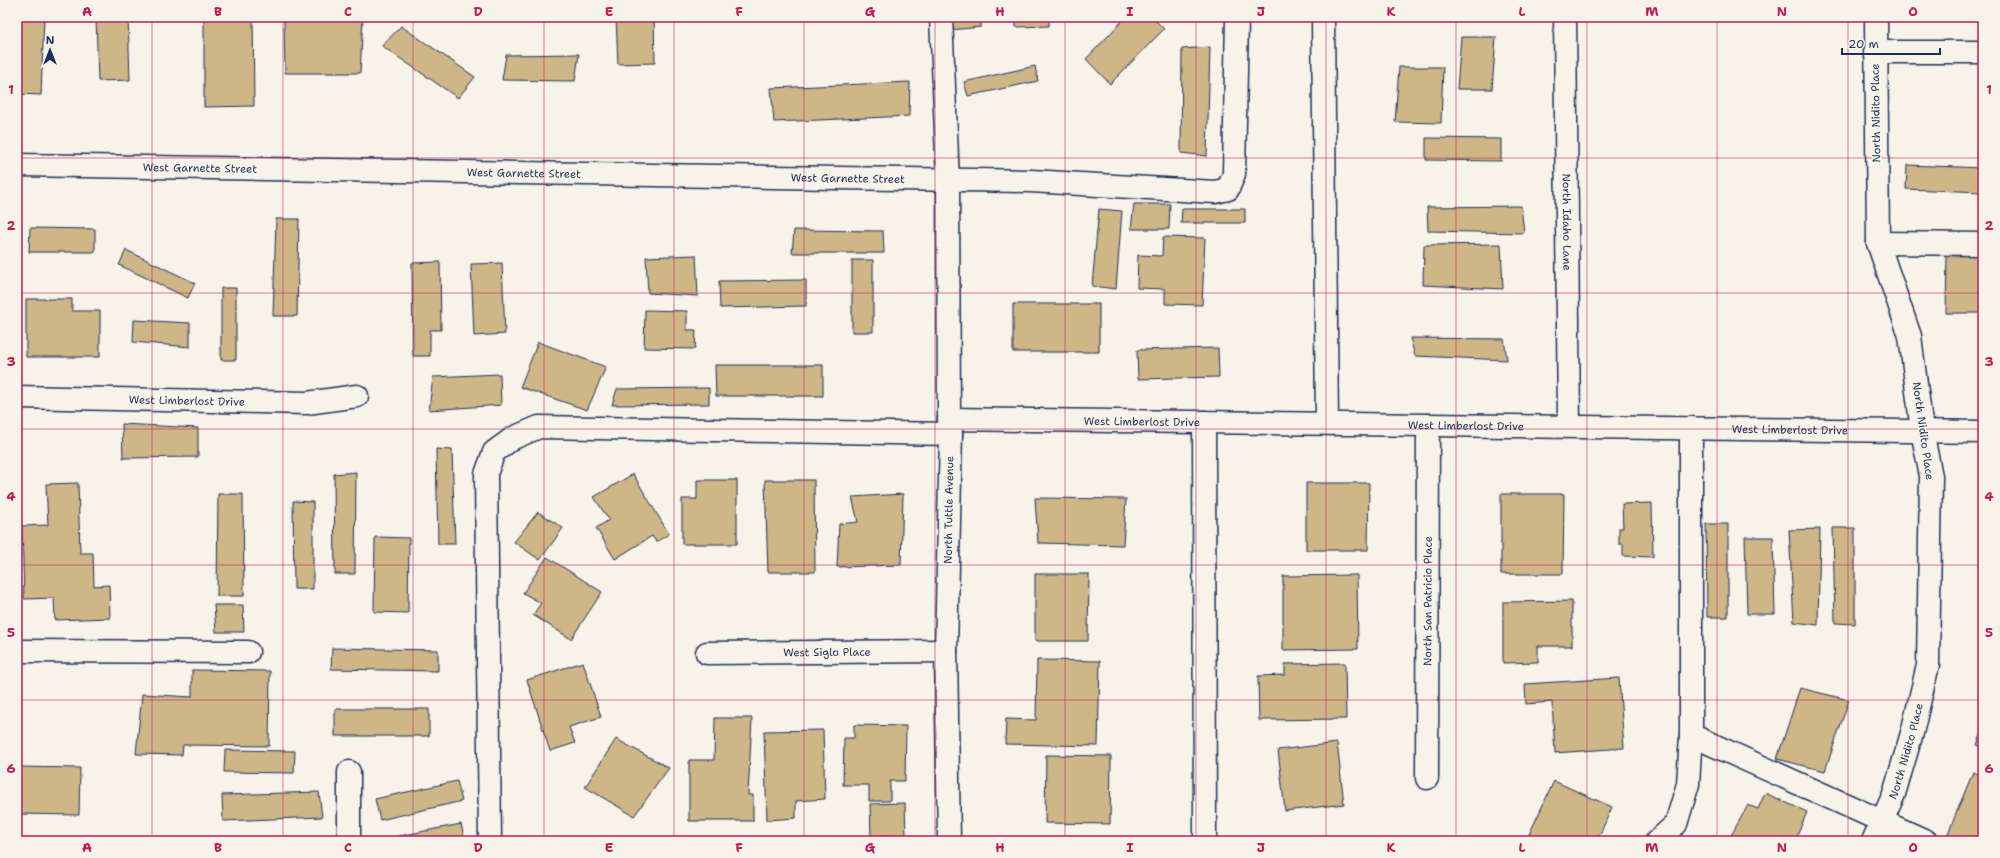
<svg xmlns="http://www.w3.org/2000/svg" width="2000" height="858" font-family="'Shantell Sans',sans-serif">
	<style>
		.building { fill: #cfb686; stroke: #1b2f5e }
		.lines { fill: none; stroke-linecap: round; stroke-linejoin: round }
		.minor-casing { stroke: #1b2f5e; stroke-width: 25 }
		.minor { stroke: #f7f3e8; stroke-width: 22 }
		.grid { fill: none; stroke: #c2185b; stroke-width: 1; stroke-opacity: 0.55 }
		.labels { text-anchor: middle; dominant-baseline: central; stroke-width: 3.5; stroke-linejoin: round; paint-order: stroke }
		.street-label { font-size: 11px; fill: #1b2f5e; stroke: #f7f3e8 }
		.neatline { fill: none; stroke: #c2185b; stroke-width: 1.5 }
		.grid-label { font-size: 13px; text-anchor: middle; font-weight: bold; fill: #c2185b }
	</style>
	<rect width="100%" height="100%" fill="#f7f3e8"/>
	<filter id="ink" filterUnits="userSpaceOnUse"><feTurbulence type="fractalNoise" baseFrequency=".025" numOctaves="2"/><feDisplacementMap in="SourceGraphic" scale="8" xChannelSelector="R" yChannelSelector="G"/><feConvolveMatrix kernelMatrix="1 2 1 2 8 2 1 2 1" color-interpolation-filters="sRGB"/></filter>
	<g filter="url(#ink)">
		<!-- building -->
		<path class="building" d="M17,17H44L41,95L17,94Z
			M96,17H128L130,80L98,81Z
			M204,17H253L254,106L204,107Z
			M284,17H363L360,73H285Z
			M616,17H654L655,63L618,64Z
			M951,17H981V27L951,30Z
			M1016,17H1049V26L1016,27Z
			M1126,17H1152L1164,29L1110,84L1086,59Z
			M401,26L475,77L458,98L382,46Z
			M1461,37H1496L1492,89H1457Z
			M1210,47L1207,156L1181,153L1182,49Z
			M579,54L575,81L502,80L506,55Z
			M1035,66L1038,81L968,96L964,82Z
			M1399,67H1443L1441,123L1395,122Z
			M910,82L909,116L774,122L771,88Z
			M1426,138L1501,139V161L1426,160Z
			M1907,165L1983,168V192L1906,189Z
			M1134,204H1170L1169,229H1131Z
			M1521,206L1524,233L1428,231L1427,207Z
			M1099,209L1122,211L1116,289L1092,286Z
			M1182,209H1245V223H1181Z
			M276,219H299L297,316H273Z
			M30,228L95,229V252H29Z
			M794,230L883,231L884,253H792Z
			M1163,237L1205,238L1202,305L1165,304V289L1137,288L1138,255L1162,256Z
			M1501,244L1503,289L1423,285L1424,245Z
			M126,250L195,283L188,298L119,265Z
			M1947,254H1983V313H1946Z
			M696,255L698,296L648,293L646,257Z
			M852,260H873V332H852Z
			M440,262L441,330H430V356H413L412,263Z
			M502,263L505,334L474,336L471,264Z
			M806,280V306L720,308L719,281Z
			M221,288H236V360H221Z
			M26,299H72V311H100V357H26Z
			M1013,304H1099V352H1013Z
			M645,310L687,311V330H696L695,349L644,348Z
			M134,320L190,323V347L133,342Z
			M1410,338L1504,339L1507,360L1415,356Z
			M538,342L606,367L587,410L520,387Z
			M1218,348L1219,377L1138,379L1137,350Z
			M715,365H823V396H716Z
			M500,374L501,405L429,410L433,377Z
			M709,388V404L612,405L617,389Z
			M122,424L198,428V457L123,458Z
			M436,449L452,450L455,544H438Z
			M356,472L355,574H335L334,474Z
			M633,474L669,534L656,542L652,536L615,559L596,528L609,520L594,497Z
			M697,480H737V544H682V499H697Z
			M765,480H814L815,572H768Z
			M78,483L80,553H93L94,586L109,585L110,618L55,620L54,598L24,599L22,526L48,525L46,484Z
			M1306,483H1369L1368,550H1306Z
			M218,494H243L244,596H217Z
			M903,494L901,565L837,567L839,524L858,522L852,497Z
			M1501,494H1564L1563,574H1501Z
			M1035,498L1126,499L1123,545L1038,543Z
			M293,501L313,502V589H294Z
			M1652,503L1653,557L1623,556V544H1619V528H1623L1622,504Z
			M538,512L563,528L540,560L514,542Z
			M1706,524H1728V617H1707Z
			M1833,528H1855V624L1835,623Z
			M1820,529L1818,625L1794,622L1789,530Z
			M375,537L409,538L408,613L374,612Z
			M1745,537H1773L1775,614H1747Z
			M547,557L602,592L571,639L533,615L541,603L523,593Z
			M1035,574H1089L1088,641H1035Z
			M1357,575L1358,649L1283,650V576Z
			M1572,601V646H1538V662L1503,663V602Z
			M214,605H243L244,632H216Z
			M332,648L438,650V671L331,669Z
			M1037,660L1100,661L1098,746L1005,744L1006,719L1036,720Z
			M583,662L601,717L569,727L575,743L550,751L527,680Z
			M1345,663L1346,719L1259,720L1258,676L1285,675V664Z
			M192,670L270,671L269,746L183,745L182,755L136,754L142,694L192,697Z
			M1619,678L1624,748L1555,753L1552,702L1526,704L1525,684Z
			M1800,688L1849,700L1825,771L1777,759Z
			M335,709H429V736H335Z
			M715,718H752L748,795H753V821H689V760H714Z
			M854,725L906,726L905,781H890V801H869V785H843L844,738H854Z
			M823,730L825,799L796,801V818L767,820L764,731Z
			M1983,730V747L1977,745Z
			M616,739L669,768L634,816L585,787Z
			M1337,743L1344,804L1285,811L1278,750Z
			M225,750L295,751L294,773L224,772Z
			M1046,755L1111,756L1110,824L1045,823Z
			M17,767L80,768L79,815L17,814Z
			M1973,772L1983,776V841H1959L1947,836Z
			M457,781L462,801L380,820L375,799Z
			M1554,781L1612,807L1597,841H1526Z
			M319,792L322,817L223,821L222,795Z
			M1765,793L1807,812L1795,841H1728L1748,805L1758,809Z
			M905,803L906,836L871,837L870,804Z
			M461,824L465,841H384V839Z"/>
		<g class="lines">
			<!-- minor casing -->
			<g class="minor-casing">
				<g id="minor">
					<path d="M941,17L948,180L949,419L951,434L946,651L949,841"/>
					<path d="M1323,17L1327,423"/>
					<path id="s1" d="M1565,17L1569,426"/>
					<path d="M1875,52H1983"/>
					<path id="s2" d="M17,165L1031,181L1215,192L1228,189L1234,174L1237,17"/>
					<path d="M1878,243L1983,244"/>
					<path id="s3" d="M17,397L307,403L357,396"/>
					<path id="s4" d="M949,419L1983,432"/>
					<path d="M1204,422L1205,841"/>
					<path d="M17,651L248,652"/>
					<path id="s5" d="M707,653L946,651"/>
					<path d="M1691,735L1926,841"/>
					<path d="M349,772V841"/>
					<path id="s6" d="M1427,778L1428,425"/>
					<path d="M490,841L486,474L494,452L513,438L539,427L951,434"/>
					<path d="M1657,841L1676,824L1688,784L1691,735V428"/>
					<path id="s7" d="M1873,841L1894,794L1912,733L1928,665L1931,476L1922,431L1910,336L1878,243L1876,17"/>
				</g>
			</g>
			<!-- minor -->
			<use href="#minor" class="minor"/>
		</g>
	</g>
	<!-- grid -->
	<path class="grid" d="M152,17V841M283,17V841M413,17V841M544,17V841M674,17V841M804,17V841M935,17V841M1065,17V841M1196,17V841M1326,17V841M1456,17V841M1587,17V841M1717,17V841M1848,17V841M17,158H1983M17,293H1983M17,429H1983M17,565H1983M17,700H1983"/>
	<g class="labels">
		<!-- street labels -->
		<g class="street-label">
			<text transform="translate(1876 113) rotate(-91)">North Nidito Place</text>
			<text stroke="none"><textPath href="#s2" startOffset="183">West Garnette Street</textPath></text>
			<text stroke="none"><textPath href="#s2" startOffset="507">West Garnette Street</textPath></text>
			<text stroke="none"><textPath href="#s2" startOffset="831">West Garnette Street</textPath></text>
			<text stroke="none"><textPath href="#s1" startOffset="205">North Idaho Lane</textPath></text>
			<text stroke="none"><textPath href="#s3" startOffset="170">West Limberlost Drive</textPath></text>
			<text stroke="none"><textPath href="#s4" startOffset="193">West Limberlost Drive</textPath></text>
			<text stroke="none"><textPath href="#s4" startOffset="517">West Limberlost Drive</textPath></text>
			<text stroke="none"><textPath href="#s4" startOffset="841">West Limberlost Drive</textPath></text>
			<text transform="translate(1923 431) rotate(82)">North Nidito Place</text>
			<text transform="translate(949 510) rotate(-89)">North Tuttle Avenue</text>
			<text stroke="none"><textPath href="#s6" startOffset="177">North San Patricio Place</textPath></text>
			<text stroke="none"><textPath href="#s5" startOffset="120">West Siglo Place</textPath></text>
			<text stroke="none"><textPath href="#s7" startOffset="96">North Nidito Place</textPath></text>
		</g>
	</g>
	<!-- margin -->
	<rect width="2000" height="858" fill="none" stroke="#f7f3e8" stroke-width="44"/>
	<!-- north arrow -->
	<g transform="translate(50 50)" stroke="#f7f3e8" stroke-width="3" paint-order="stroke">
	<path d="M0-3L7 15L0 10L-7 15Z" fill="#1b2f5e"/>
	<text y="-6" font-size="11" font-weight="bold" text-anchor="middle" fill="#1b2f5e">N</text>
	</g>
	<!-- scale -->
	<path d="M1842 48v6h98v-6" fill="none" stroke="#1b2f5e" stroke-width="2"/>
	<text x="1848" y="48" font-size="12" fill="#1b2f5e" stroke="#f7f3e8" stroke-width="3" paint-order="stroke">20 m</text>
	<rect x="22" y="22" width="1956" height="814" class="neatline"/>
	<g class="grid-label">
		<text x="87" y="16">A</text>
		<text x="218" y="16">B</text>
		<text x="348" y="16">C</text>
		<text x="478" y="16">D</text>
		<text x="609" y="16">E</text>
		<text x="739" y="16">F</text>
		<text x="870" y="16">G</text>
		<text x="1000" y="16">H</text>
		<text x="1130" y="16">I</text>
		<text x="1261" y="16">J</text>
		<text x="1391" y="16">K</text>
		<text x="1522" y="16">L</text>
		<text x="1652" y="16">M</text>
		<text x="1782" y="16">N</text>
		<text x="1913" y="16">O</text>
		<text x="11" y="94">1</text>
		<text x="1989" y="94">1</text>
		<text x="11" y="230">2</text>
		<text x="1989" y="230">2</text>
		<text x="11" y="366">3</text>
		<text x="1989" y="366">3</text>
		<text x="11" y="501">4</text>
		<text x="1989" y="501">4</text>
		<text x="11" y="637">5</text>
		<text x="1989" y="637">5</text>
		<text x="11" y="773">6</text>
		<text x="1989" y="773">6</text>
		<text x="87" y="852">A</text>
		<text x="218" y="852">B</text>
		<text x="348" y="852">C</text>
		<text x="478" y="852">D</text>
		<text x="609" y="852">E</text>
		<text x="739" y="852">F</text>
		<text x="870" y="852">G</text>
		<text x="1000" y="852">H</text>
		<text x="1130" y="852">I</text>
		<text x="1261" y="852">J</text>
		<text x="1391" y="852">K</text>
		<text x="1522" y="852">L</text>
		<text x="1652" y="852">M</text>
		<text x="1782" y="852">N</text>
		<text x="1913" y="852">O</text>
	</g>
</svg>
